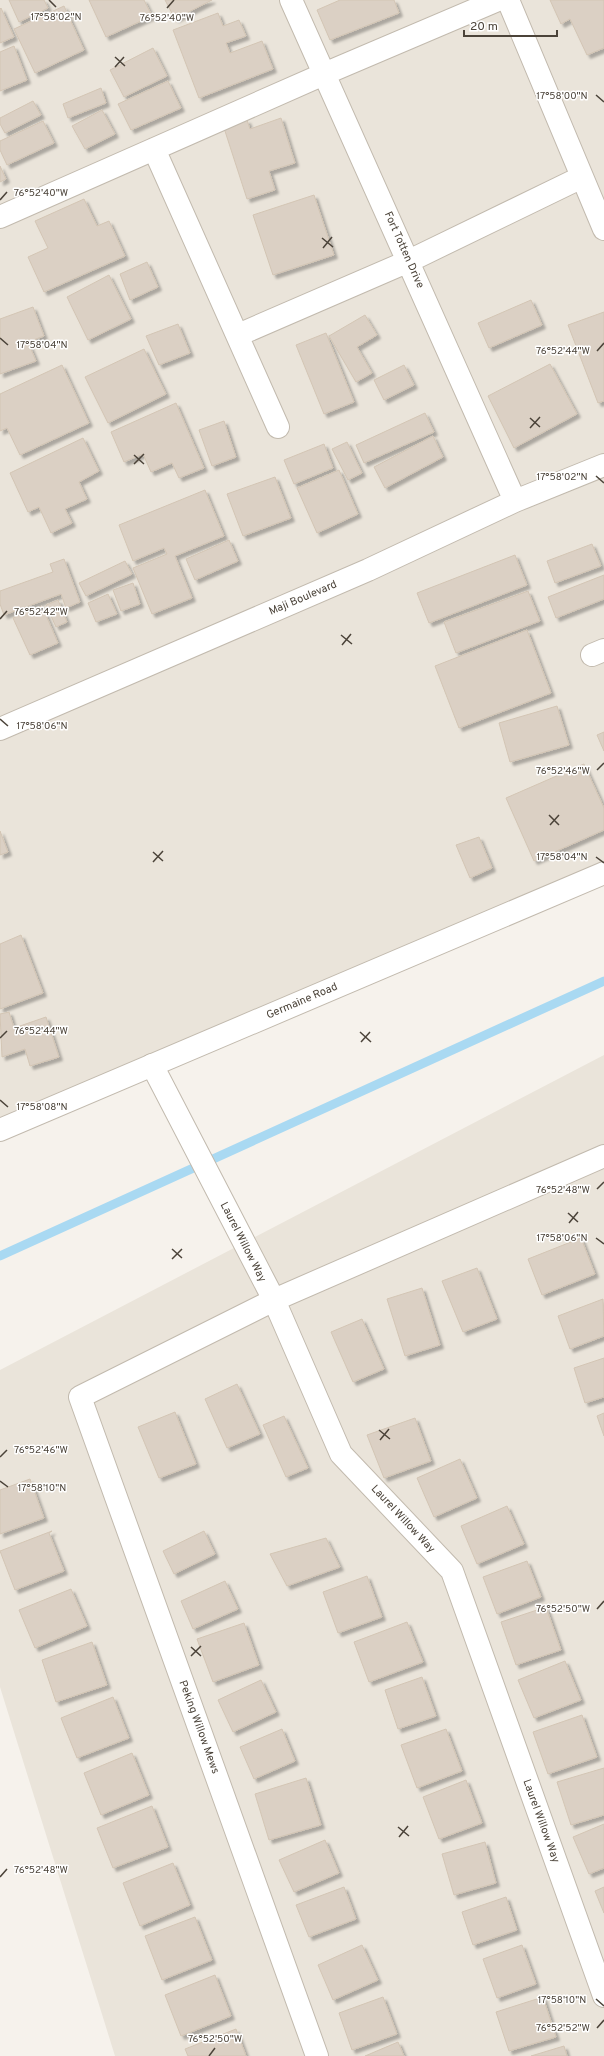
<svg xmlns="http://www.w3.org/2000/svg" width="604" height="2056" font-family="Overpass,sans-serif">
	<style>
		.residential { fill: #eae4da }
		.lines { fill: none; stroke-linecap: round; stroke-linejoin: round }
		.stream { stroke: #a9d9f2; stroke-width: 9 }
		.building { fill: #dbd0c4; stroke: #d3c5b4; filter: url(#shadow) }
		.minor-casing { stroke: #c2baae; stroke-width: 24 }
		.tertiary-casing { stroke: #c2baae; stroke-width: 24 }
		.minor { stroke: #fff; stroke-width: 22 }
		.tertiary { stroke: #fff; stroke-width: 22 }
		.ticks { fill: none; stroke: #4b4339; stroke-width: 1.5 }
		.labels { text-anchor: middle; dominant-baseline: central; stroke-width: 3; stroke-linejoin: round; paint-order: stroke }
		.street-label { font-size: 11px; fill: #4b4339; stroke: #fff }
		.ticks-label { font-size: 10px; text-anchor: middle; fill: #4b4339; stroke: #fff; stroke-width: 3; stroke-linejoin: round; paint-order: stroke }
	</style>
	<defs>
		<filter id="shadow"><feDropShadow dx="3.5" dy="3.5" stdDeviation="1" flood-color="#0004"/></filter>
	</defs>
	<rect width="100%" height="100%" fill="#f6f2ec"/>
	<!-- residential -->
	<path class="residential" d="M0,0H604V873L0,1130Z
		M604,1055V2056H115L0,1687V1370Z"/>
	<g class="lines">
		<!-- stream -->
		<path class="stream" d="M0,1256L604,981"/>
	</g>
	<!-- building -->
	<path class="building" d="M9,0H44L48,8L19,22Z
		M89,0H144L152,16L106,37Z
		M165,0H212L175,19Z
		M340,0H394L399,13L330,40L317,10Z
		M550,0H604V48L587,55L570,19L561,24Z
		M64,6L84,50L35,73L14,29Z
		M1,8L14,37L0,43V9Z
		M218,13L223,26L239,20L246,36L226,43L230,53L262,41L273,69L199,98L173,30Z
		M14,46L27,80L0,91V52Z
		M153,48L167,76L124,97L110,70Z
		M168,81L181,108L131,130L118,104Z
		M101,88L106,103L68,118L63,104Z
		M33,101L41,115L5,133L0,124V118Z
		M102,110L115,134L85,149L72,126Z
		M281,118L295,163L269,171L275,190L247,199L224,128L247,120L250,129Z
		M43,121L54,143L7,165L0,150V141Z
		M0,166L6,179L0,182Z
		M314,195L334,255L273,275L253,215Z
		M84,199L97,226L109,221L125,256L44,292L28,257L48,248L35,221Z
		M147,262L158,287L130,300L120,274Z
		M109,275L131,319L88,340L67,297Z
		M531,300L542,325L489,348L478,323Z
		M33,307L44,336L28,342L36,361L0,374V319Z
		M604,312V401L598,403L568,325Z
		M365,315L377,335L357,347L372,373L356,382L329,336Z
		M178,324L190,353L159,365L146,336Z
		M326,333L354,402L324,414L296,345Z
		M144,349L166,394L108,423L85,377Z
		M550,364L577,414L514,448L488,396Z
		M62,365L89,423L20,455L7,428L0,431V394Z
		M404,365L414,385L384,400L374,380Z
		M176,403L204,468L179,478L172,463L151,472L143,454L124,462L111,432Z
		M425,413L434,432L364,463L356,445Z
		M224,421L236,457L212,466L199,430Z
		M433,436L443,457L385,488L374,467Z
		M83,438L99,471L79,482L87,499L65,509L72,523L51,533L39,507L28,512L10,473Z
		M347,442L362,473L348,480L332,449Z
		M324,444L333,468L294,484L284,460Z
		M339,470L358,514L317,533L297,488Z
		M275,477L291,518L243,536L227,494Z
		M205,490L224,536L175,556L192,598L152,614L133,568L167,554L164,548L133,561L119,525Z
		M229,540L238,561L195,580L186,559Z
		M592,544L601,566L555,583L547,561Z
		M515,555L527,585L429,623L417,593Z
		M64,559L80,602L66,608L61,594L4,615L0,604V591L53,572L50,564Z
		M125,561L132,574L86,596L79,583Z
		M604,575V599L556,618L548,597Z
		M133,583L140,604L121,611L113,590Z
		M528,591L540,621L456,653L444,622Z
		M108,594L117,614L96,622L88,603Z
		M58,600L67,622L56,627L46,605Z
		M42,606L58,643L30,655L13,618Z
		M527,630L551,693L459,728L435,666Z
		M557,706L569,745L510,762L499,723Z
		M604,732V751L597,735Z
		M584,764L604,808V830L534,861L506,798Z
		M0,831L8,852L0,855Z
		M479,837L492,868L470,878L456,845Z
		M21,935L43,993L0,1009V944Z
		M9,1012L14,1028L46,1017L59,1057L30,1066L25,1049L2,1057L0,1014Z
		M581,1238L595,1274L542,1295L528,1259Z
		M477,1268L497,1319L463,1332L442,1281Z
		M422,1288L440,1345L405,1356L387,1299Z
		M603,1299L604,1336L570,1349L558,1316Z
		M362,1319L384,1369L353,1382L331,1332Z
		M604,1358V1397L585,1403L574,1368Z
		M237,1384L260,1434L227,1448L205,1399Z
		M175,1412L196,1464L159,1478L138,1427Z
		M604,1413V1436L597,1416Z
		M284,1416L308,1468L286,1477L263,1425Z
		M415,1418L431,1461L384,1478L367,1435Z
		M460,1459L477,1498L434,1517L417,1478Z
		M30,1479L44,1518L0,1534V1490Z
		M507,1506L524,1544L477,1564L461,1526Z
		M52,1531L49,1533L64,1571L15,1590L0,1551Z
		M204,1531L215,1554L174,1574L163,1551Z
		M326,1538L340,1567L287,1586L270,1554Z
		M527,1561L541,1597L497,1614L483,1577Z
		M367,1576L382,1617L338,1633L323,1592Z
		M225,1581L238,1609L193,1629L181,1601Z
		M71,1589L87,1626L35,1648L19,1610Z
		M546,1607L561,1650L516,1665L501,1622Z
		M407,1622L423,1662L369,1682L354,1642Z
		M244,1623L259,1665L213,1682L197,1639Z
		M92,1642L107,1685L56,1702L42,1660Z
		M565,1661L581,1700L534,1718L518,1680Z
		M422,1677L436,1716L398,1729L385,1690Z
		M261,1680L276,1712L233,1732L218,1700Z
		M113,1697L129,1738L77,1758L61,1718Z
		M582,1715L597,1757L548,1774L533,1732Z
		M282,1729L295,1761L254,1779L240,1747Z
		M446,1729L462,1771L417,1788L401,1745Z
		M132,1753L149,1795L101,1815L84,1773Z
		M604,1768V1815L571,1825L557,1782Z
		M306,1778L321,1825L269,1840L255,1794Z
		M466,1780L482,1823L439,1839L423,1797Z
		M152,1806L168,1847L113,1868L97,1828Z
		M604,1824V1868L589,1874L573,1837Z
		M325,1840L339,1873L294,1892L279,1860Z
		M485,1842L496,1883L454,1895L442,1854Z
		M173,1863L190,1905L140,1926L123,1883Z
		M344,1887L356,1919L309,1937L296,1905Z
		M604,1887V1913L595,1891Z
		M506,1897L517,1930L473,1945L462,1912Z
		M195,1917L212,1960L162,1980L145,1936Z
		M362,1945L378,1980L333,2000L318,1965Z
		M522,1945L536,1984L497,1998L483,1959Z
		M215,1975L231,2016L181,2036L165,1995Z
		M383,1997L397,2034L352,2050L339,2013Z
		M543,1997L556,2037L509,2051L496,2012Z
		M236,2029L246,2056H188L185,2049Z
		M398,2042L404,2056H365Z
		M564,2046L567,2056H531Z"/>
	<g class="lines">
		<!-- minor casing -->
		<g class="minor-casing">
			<path id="minor" d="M291,0L515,501
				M508,0L604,229
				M154,149L278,427
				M0,217L324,74L498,0
				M238,335L409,261L582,177
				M592,655L604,650
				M0,729L368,570L515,501L604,465
				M152,1065L274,1300L341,1454L452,1571L604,1996
				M317,2056L80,1397L274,1300L604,1156"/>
		</g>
		<!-- tertiary casing -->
		<g class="tertiary-casing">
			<path id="tertiary" d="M0,1130L604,873"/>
		</g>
		<!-- minor -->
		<use href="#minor" class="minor"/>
		<!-- tertiary -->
		<use href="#tertiary" class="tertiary"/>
	</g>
	<!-- ticks -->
	<path class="ticks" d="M49,0L56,7M167,8L174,0M115,57L125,66M115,67L124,57M596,95L604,102M0,200L7,192M322,238L333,247M323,248L332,237M0,338L8,345M597,351L604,343M530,418L540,427M530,428L540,417M134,455L144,464M134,464L144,454M596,476L604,483M0,619L7,611M341,635L352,644M342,645L351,634M0,719L8,726M597,770L604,763M549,815L559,825M550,825L559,815M153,852L163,861M596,857L604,863M153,862L163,851M360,1032L371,1042M0,1038L7,1031M361,1042L370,1032M0,1100L8,1107M597,1189L604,1182M568,1213L578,1222M569,1223L578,1212M596,1238L604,1244M172,1249L182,1258M172,1259L182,1249M379,1430L390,1439M380,1440L389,1429M0,1457L7,1450M0,1481L8,1487M597,1609L604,1601M191,1647L201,1656M191,1656L201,1646M398,1827L409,1836M399,1837L408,1826M0,1877L7,1869M596,1999L604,2006M597,2028L604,2020M209,2056L215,2048"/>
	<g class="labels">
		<!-- street labels -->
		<g class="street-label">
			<text transform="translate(404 250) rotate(66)">Fort Totten Drive</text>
			<text transform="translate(303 598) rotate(-23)">Maji Boulevard</text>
			<text transform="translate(302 1001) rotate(-23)">Germaine Road</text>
			<text transform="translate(243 1242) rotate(63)">Laurel Willow Way</text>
			<text transform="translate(403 1519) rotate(47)">Laurel Willow Way</text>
			<text transform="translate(199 1727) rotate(70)">Peking Willow Mews</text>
			<text transform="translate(541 1821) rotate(70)">Laurel Willow Way</text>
		</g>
	</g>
	<g class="ticks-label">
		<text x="56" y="20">17°58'02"N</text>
		<text x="167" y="21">76°52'40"W</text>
		<text x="562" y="99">17°58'00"N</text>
		<text x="41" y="196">76°52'40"W</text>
		<text x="42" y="348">17°58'04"N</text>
		<text x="563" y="354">76°52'44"W</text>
		<text x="562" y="480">17°58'02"N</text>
		<text x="41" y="615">76°52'42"W</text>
		<text x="42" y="729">17°58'06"N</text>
		<text x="563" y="774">76°52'46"W</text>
		<text x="562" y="860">17°58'04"N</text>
		<text x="41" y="1034">76°52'44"W</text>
		<text x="42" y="1110">17°58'08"N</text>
		<text x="563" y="1193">76°52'48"W</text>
		<text x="562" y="1241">17°58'06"N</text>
		<text x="41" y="1453">76°52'46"W</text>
		<text x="42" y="1491">17°58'10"N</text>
		<text x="563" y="1612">76°52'50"W</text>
		<text x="41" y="1873">76°52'48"W</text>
		<text x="562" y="2003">17°58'10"N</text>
		<text x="563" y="2031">76°52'52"W</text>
		<text x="215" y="2042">76°52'50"W</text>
	</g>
	<!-- scale -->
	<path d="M464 30v6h93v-6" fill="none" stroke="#4b4339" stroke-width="2"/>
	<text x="470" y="30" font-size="12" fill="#4b4339" stroke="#ffffff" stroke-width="3" paint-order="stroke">20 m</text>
</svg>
